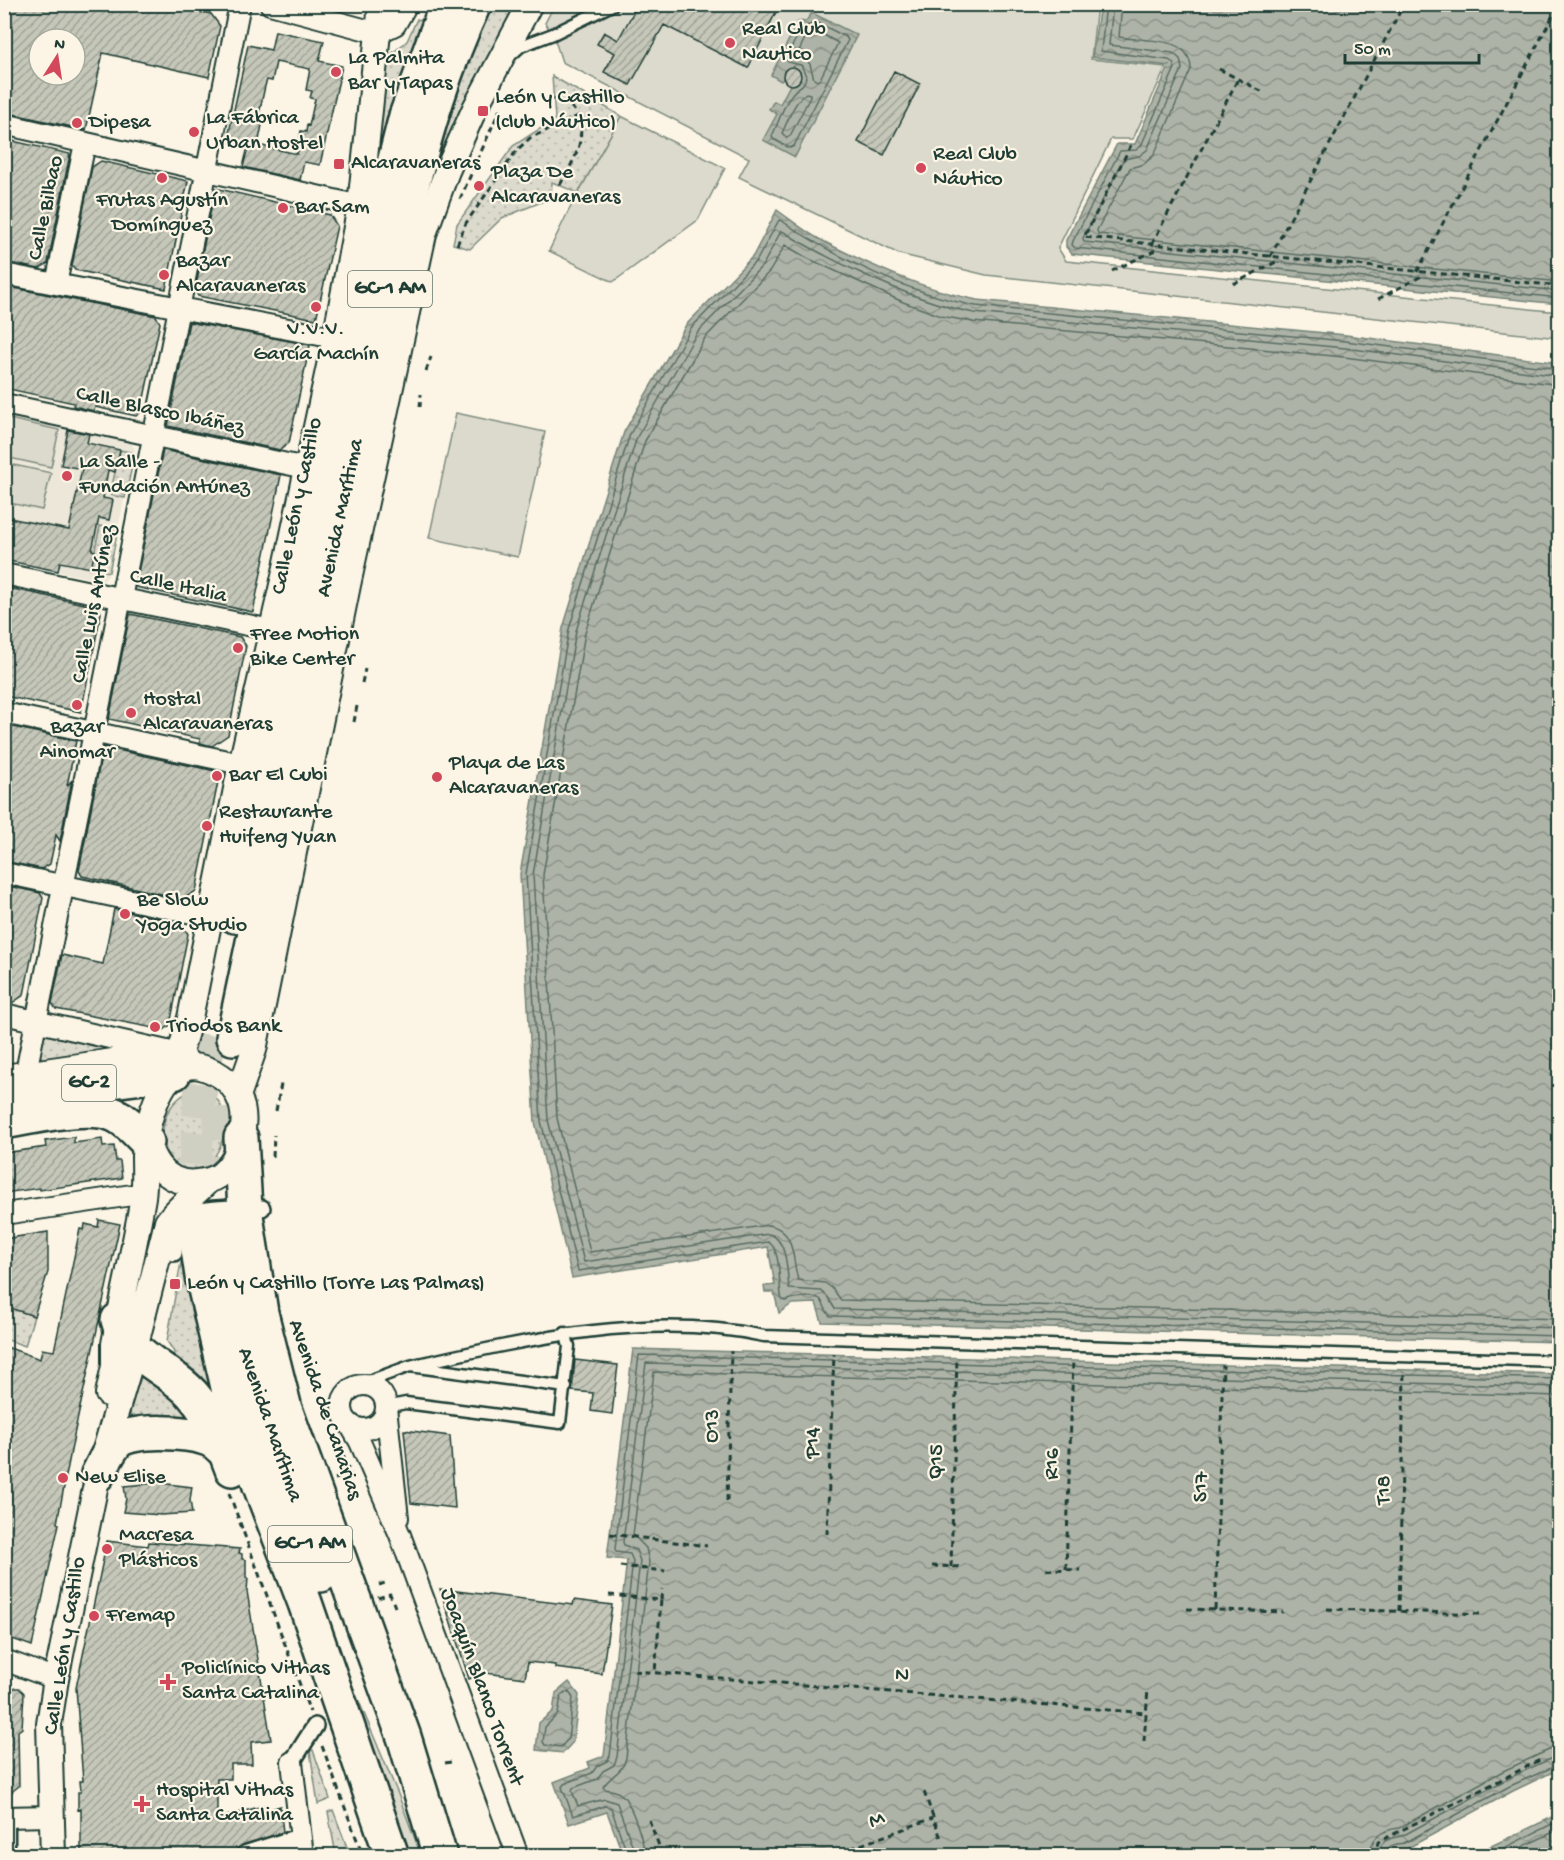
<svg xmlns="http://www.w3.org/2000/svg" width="1564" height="1860" font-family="'Gochi Hand',sans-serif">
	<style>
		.built { fill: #ece7d8 }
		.grass { fill: #dcdacc; stroke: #7e8c80; stroke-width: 1.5 }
		.park { fill: url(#park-dots); stroke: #7e8c80; stroke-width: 1.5 }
		.water { fill: url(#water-waves); stroke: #758479; stroke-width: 1.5 }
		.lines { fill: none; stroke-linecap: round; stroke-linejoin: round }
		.shore { stroke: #586c62; stroke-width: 1.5 }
		.building { fill: url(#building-hatch); stroke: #1f3d34; stroke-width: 1.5; fill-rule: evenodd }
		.trunk-tunnel { stroke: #d0d0c2; stroke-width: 33; stroke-dasharray: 33 16; stroke-linecap: butt }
		.service-casing { stroke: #1f3d34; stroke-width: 15 }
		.pedestrian-casing { stroke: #1f3d34; stroke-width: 20 }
		.minor-casing { stroke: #1f3d34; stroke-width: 24 }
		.tertiary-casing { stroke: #1f3d34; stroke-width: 28 }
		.trunk-casing { stroke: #1f3d34; stroke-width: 38 }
		.path { stroke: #1f3d34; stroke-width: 3; stroke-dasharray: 6 4.5; stroke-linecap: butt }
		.service { stroke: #fcf5e5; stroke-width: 10 }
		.pedestrian { stroke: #fcf5e5; stroke-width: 15 }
		.minor { stroke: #fcf5e5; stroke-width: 20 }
		.tertiary { stroke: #fcf5e5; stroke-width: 24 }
		.trunk { stroke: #fcf5e5; stroke-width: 33 }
		.poi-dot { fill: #d1495b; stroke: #fcf5e5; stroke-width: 2 }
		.labels { text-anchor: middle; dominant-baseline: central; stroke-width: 4.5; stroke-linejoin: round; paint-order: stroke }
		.shield { fill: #fcf5e5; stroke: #617469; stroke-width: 1.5 }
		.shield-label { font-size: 21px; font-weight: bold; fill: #1f3d34 }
		.poi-label { font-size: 22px; fill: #1f3d34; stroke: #fcf5e5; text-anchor: start }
		.street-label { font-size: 22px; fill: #1f3d34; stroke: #fcf5e5 }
	</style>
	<defs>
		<pattern id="park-dots" width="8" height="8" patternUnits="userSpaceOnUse" patternTransform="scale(1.5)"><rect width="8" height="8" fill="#dcdacc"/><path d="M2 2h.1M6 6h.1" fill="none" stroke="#bcbcb0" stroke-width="1.8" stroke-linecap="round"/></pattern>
		<pattern id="water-waves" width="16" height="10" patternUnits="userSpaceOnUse" patternTransform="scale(1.5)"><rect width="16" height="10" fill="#aeb3a7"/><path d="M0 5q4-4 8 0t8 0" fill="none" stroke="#8d9389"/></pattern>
		<pattern id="building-hatch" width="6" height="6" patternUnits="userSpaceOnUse" patternTransform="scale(1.5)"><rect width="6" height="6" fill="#c5c7b9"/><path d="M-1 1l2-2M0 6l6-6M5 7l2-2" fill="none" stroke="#9fa397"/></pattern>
	</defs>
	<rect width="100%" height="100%" fill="#fcf5e5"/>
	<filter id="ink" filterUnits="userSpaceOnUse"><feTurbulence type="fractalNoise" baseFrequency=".0167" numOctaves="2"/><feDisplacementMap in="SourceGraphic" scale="12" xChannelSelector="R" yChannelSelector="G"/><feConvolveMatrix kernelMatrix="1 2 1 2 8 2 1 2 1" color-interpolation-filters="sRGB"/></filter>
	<g filter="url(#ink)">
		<!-- built -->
		<path class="built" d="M5,415L130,442L135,449L108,576L103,581L5,560Z"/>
		<!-- grass -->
		<path class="grass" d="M555,4L1097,5L1091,59L1166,67L1133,139H1111L1058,248L1066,261L1559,312V338L986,275L899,254L739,177L749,158L562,62L553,34L545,23Z
			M621,116L725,168L698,220L613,282L549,251L568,212Z
			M456,413L545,432L518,557L429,538Z
			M5,418L59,430L51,467L5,457Z
			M5,463L51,473L42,510L5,502Z
			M345,1668L398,1794L421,1855H409L341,1670Z"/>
		<!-- park -->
		<path class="park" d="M483,5H519L429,192L419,198Z
			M417,19L429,22L348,301L378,150L386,64L390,55L407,41Z
			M552,76L621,116L578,193L552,182L551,198L502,218L470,249L453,244L457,224L513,146L555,119Z
			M120,450L135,453L125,498L110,495Z
			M100,526L118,530L109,572L91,568Z
			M42,1030L111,1046L109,1050L44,1060L39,1055Z
			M195,1089C240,1089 229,1169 191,1171C183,1171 176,1167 172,1161C153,1135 165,1099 195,1089Z
			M186,1234L217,1397L174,1358V1352L167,1341Z
			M10,1308L34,1316L25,1346L5,1339V1325Z
			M144,1369L203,1424L131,1420L130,1408Z
			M313,1750L330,1799L318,1804L310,1751Z
			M333,1810L350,1855H336L328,1812Z"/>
		<!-- water -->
		<path class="water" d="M1188,4L1559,5V304L1072,254L1066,247V240L1117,144H1135L1169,66L1092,57L1100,5Z
			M812,13L857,35L795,157L763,140L777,114L769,109L774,101L780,104L790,85L796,84L800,77L799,71L792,67L784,71L783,79L781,81L771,75L798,22L806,21Z
			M777,210C790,219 804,231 819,239C869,265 922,289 977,300L1346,335L1559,363V1342L822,1322L816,1303L792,1304L779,1313L774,1292H765L764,1286L775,1285L768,1247L572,1278L535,1122L520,874L563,628L624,432L686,325L753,256Z
			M633,1349L1559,1374V1769L1513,1791L1406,1849L1393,1851L1392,1855H623L607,1812L569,1824L554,1782L590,1768L588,1762L604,1756L627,1560L607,1558Z
			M569,1682L579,1695L573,1742L563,1753L536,1750L539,1723L553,1711L556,1693Z
			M1559,1814V1855H1478L1487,1848Z"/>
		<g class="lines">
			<!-- shore -->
			<path class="shore" d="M1106,4L1101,51L1169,60L1173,63L1175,68L1141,146L1136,150L1120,151L1073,241L1072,245L1075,248L1560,298
				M1113,4L1109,45L1173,53L1180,59L1182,69L1147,150L1139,156L1124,159L1083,238L1084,242L1560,291
				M1122,4L1119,37C1143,42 1190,34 1191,69L1154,155L1144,164L1130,168L1097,230L1098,234L1560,282
				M816,22L846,37L848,40L794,146L790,148L773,139L772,136C779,122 783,105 792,94C798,86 805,87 806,76L801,65L788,62L786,58L801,29Z
				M817,31L838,43L820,79L817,81L814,79L810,64L798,53L806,36Z
				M806,93L810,94V97L790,136L787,138L782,133C789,119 793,103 806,93Z
				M1560,369L1345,341L976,306C909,293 837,259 782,221L779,220L757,260L691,328L630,434L569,629L526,874L541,1121L578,1271L768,1242C782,1248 778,1287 782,1300L785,1301C791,1298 814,1295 820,1299C824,1303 826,1312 830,1316L1560,1336
				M1560,376L1345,348L974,313C934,305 899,291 861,273C833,260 810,249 784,232L781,231L763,265L697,333L637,437L576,631L533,875L548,1120L584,1262L769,1234C788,1239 787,1273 789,1289L821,1291L827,1296L835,1309L1560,1328
				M1560,385L1344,357L973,322L941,316L903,302L807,258L785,245L770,271L705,338L645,441L585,633L543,875L557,1118L590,1252L769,1225C796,1230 792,1260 798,1280L825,1283L832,1288L841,1300L1560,1319
				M566,1692H569L573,1698L568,1739L561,1747L545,1745L543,1742L545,1727L558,1714L561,1696Z
				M628,1856L611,1808L605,1806L573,1816L562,1787L564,1784L592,1773L597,1766L607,1761L610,1756L633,1561L630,1554L616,1552L615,1549L639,1355L1560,1379
				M636,1856L617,1803L605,1799L578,1806L572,1791L573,1788L597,1779L603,1771L614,1765L617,1757L640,1561L636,1550L624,1545L623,1542L646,1363L1560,1387
				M645,1856C644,1843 632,1805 623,1796C618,1791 612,1790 605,1789L603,1787C611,1775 623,1772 626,1758L649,1562L646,1548L633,1535L654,1372L1560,1396
				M1370,1856C1370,1837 1382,1830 1399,1828L1503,1771L1549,1750L1560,1748
				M1379,1856C1379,1840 1389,1838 1402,1836L1507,1779L1552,1758L1560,1757
				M1386,1856C1386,1844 1395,1845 1404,1843L1510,1786L1560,1764
				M1488,1856L1560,1820
				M1503,1856L1560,1829"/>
		</g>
		<!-- building -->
		<path class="building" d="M10,4H165L211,14L220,26L209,77L103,53L86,130L4,112V28ZM39,39H75V75H39Z
			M638,4H780L748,68L664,25L630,85L604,72L615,53L597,44L604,32L618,40Z
			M275,31L324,41L319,61L342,66L320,165L304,162L300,180L243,167L248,147L227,142L248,45L271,50ZM276,62L310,69L306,90L312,91L310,98L315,99L309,126L307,125L306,132L301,131L297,154L258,145L263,120L258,119L265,86L267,80L272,81Z
			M783 76a9 9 0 1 1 18 0a9 9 0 1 1-18 0Z
			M894,71L920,84L884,155L858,142Z
			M4,139L70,154L48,263L39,269L4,262Z
			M101,161L188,181L166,289L75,270L72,266L92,167Z
			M215,188L330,215L337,226L316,319L198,296L195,291Z
			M4,286L156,316L160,323L141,412L136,416L95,407L94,411L73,406L74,403L4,388Z
			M189,322L310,345L289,443L280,450L168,426Z
			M68,430L89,434L87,443L120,450L115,472L108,470L103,498L113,500L109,520L99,518L92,550L95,551L91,568L60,562L58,571L4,560V517L69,530L82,469L61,465Z
			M163,450L281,475L253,612L135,587Z
			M4,587L98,607L101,613L81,712L4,696Z
			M130,614L240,637L246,646L228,735L212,746L200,743V739L109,719Z
			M4,725L76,741L67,786L72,780L60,841L56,835L50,864L42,869L4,861Z
			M103,747L220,772L196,891L183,899L82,876L79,871Z
			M4,885L40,893L43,898L24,995L12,1003L4,1002Z
			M114,909L181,923L188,934L170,1025L164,1030L56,1009L52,1003L62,955L103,964Z
			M74,1137V1143L102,1139L103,1147L114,1146L116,1161H120L122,1178L40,1190V1188L4,1193V1153L46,1147L45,1141Z
			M99,1220L120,1224L74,1435L57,1523L59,1524L32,1646L4,1636V1415L10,1396L4,1394V1346L40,1359L42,1349L54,1351L80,1229L84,1230L85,1224L98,1227Z
			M48,1232V1272L34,1316L4,1306V1239Z
			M575,1360L618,1365L612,1414L591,1411L593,1393L572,1391Z
			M404,1430L450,1436L455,1508L411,1503Z
			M159,1483L192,1487L190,1500L192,1513L161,1515L123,1512L126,1499L124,1486Z
			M107,1541L148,1546L149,1542L240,1549L239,1553L242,1554V1559L246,1560V1578H248L247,1591L271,1740L251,1742L252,1764H231V1779H217V1819L266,1805L268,1810L280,1806L283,1832L242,1845L236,1850L218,1856H81V1809L78,1810V1792H81L80,1781H83L76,1688Z
			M440,1589L573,1605L574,1600L612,1605L602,1674L555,1668V1665L528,1662L525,1678L485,1673L469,1679Z
			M4,1688H19L24,1693L22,1728L18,1731L19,1786L4,1798Z"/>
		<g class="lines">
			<!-- trunk-tunnel -->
			<path class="trunk-tunnel" d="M220,1107L219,1165L225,1219
				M194,1214L195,1166L200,1095L211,1034"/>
			<!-- service casing -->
			<g class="service-casing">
				<path id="service" d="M511,55L521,46L553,34L614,4
					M410,1366C525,1340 646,1311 764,1336L1560,1361
					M358,1385L410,1366L566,1387
					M385,1407L406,1403L560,1423L569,1346L565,1333
					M9,1817V1856"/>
			</g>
			<!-- pedestrian casing -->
			<g class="pedestrian-casing">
				<path id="pedestrian" d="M174,1253C175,1243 175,1229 180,1221C189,1206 244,1208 262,1208
					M292,1762L315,1726"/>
			</g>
			<!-- minor casing -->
			<g class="minor-casing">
				<path id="minor" d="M270,4L378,33L395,25L407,4
					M4,124L360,206
					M4,274L335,338
					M56,284L85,143
					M4,404L306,468
					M4,574L271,630
					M4,713L241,764
					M4,873L211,917
					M4,1014L180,1054L189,1061
					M26,1072L240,4
					M4,1075L154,1053
					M4,1214L132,1195L143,1197
					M342 1407a22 22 0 1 1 44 0a22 22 0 1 1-44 0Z
					M386,1407L398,1518
					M349,1423L360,1442L400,1535L518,1856
					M4,1660L56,1679
					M292,1762L303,1856
					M4,1817L52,1816
					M246,1856L300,1839"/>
			</g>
			<!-- tertiary casing -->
			<g class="tertiary-casing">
				<path id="tertiary" d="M174,1073L190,1018L241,764L285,572L335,338L360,206L381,4
					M238,1096L254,1050L348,585L424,234L447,171L475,108L530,4
					M108,1394L114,1366V1344C123,1295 135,1246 143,1197C145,1183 144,1170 144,1156C145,1126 162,1054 204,1068C219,1073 232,1082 238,1096C250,1119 241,1159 220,1175C213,1180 206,1181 198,1182C183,1184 169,1179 159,1166C153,1159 150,1150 147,1142
					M53,1856L49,1724L56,1679L98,1474L135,1348L167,1222C179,1205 195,1195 209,1180"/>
			</g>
			<!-- trunk casing -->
			<g class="trunk-casing">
				<path id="trunk" d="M235,916L304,576L387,191L406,116L447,4
					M233,1038L409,197C426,131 445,66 474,4
					M4,1095L174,1073
					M4,1122C33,1117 89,1103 115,1115C128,1121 137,1132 147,1142
					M241,1138L245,1209L261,1313L285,1409L404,1737L440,1856
					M225,1219L229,1275L239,1335L255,1395L321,1575
					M194,1221L202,1276L230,1396L260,1486L305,1603L392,1856
					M118,1320C126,1356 171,1369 193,1395C212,1417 222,1442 232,1469
					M98,1474C103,1465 109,1450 117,1442C133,1428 189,1432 208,1439C216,1442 221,1448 226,1453"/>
			</g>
			<!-- path -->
			<path class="path" d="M1427,4L1440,11
				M1219,69L1263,92
				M1131,145L1084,237L1560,286
				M560,185C572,163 587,142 578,116
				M460,199L500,109
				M1152,244L1238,79
				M457,245L466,223L517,150L530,138L578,116C572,105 565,102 553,98
				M1270,257L1404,4
				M1112,271L1156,250L1157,245
				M1417,272L1559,4
				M1233,284L1276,262V257
				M1378,299L1420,277L1422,272
				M426,371L431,357
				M420,407L421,394
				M362,683L365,669
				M354,722L357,706
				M276,1111L281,1084
				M273,1157L274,1135
				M335,1479L350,1474L340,1447
				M229,1493L310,1712
				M727,1501L731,1351
				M610,1534L707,1546
				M827,1534L834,1354
				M620,1566L665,1571
				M932,1566L963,1567
				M951,1567L957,1357
				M1046,1569L1081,1570
				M1066,1569L1073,1360
				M379,1585L385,1583
				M609,1595L661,1600L655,1672
				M378,1598L390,1594L395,1607
				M661,1600L662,1589
				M1187,1609L1283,1612
				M1327,1609L1483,1614
				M1215,1610L1223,1365
				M1399,1611L1404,1370
				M634,1671L1146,1713
				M1144,1741L1148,1689
				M322,1746L363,1856
				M445,1763L451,1762
				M924,1792L942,1841
				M649,1820L663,1856
				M831,1856L933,1818
				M1375,1856L1378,1842L1540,1760"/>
			<!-- service -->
			<use href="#service" class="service"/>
			<!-- pedestrian -->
			<use href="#pedestrian" class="pedestrian"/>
			<!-- minor -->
			<use href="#minor" class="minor"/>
			<!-- tertiary -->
			<use href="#tertiary" class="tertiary"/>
			<!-- trunk -->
			<use href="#trunk" class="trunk"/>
		</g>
	</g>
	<!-- markers -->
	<g class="poi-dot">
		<circle cx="730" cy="43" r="6"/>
		<circle cx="336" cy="72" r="6"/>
		<rect x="477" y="105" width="12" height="12" rx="3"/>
		<circle cx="77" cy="123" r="6"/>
		<circle cx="194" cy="132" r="6"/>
		<rect x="333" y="158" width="12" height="12" rx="3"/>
		<circle cx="921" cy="168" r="6"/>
		<circle cx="162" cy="178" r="6"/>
		<circle cx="479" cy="186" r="6"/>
		<circle cx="283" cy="208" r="6"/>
		<circle cx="164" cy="275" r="6"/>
		<circle cx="316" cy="307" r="6"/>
		<circle cx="67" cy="476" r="6"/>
		<circle cx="238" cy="648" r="6"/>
		<circle cx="77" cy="705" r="6"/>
		<circle cx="131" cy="713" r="6"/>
		<circle cx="217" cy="776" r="6"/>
		<circle cx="437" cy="777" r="6"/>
		<circle cx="207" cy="826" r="6"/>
		<circle cx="125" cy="914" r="6"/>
		<circle cx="155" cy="1027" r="6"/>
		<rect x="169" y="1278" width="12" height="12" rx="3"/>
		<circle cx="63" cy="1478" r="6"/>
		<circle cx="107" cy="1549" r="6"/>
		<circle cx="94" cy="1616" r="6"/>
		<path d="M165 1673h6v6h6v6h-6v6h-6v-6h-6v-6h6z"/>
		<path d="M139 1795h6v6h6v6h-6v6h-6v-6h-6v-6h6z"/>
	</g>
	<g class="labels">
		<!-- shield labels -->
		<g class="shield">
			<rect x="348" y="271" width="84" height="36" rx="4.5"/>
			<rect x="62" y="1065" width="54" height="36" rx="4.5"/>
			<rect x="268" y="1526" width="84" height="36" rx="4.5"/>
		</g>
		<g class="shield-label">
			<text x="390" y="289">GC-1 AM</text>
			<text x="89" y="1083">GC-2</text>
			<text x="310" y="1544">GC-1 AM</text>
		</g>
		<!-- poi labels -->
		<g class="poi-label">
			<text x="742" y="30">Real Club<tspan x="742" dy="25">Nautico</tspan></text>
			<text x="348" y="59">La Palmita<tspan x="348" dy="25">Bar y Tapas</tspan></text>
			<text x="495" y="98">León y Castillo<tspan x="495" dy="25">(club Náutico)</tspan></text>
			<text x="206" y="119">La Fábrica<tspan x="206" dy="25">Urban Hostel</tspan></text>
			<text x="89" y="123">Dipesa</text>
			<text x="933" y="155">Real Club<tspan x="933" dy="25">Náutico</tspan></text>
			<text x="351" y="164">Alcaravaneras</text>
			<text x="491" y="173">Plaza De<tspan x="491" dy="25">Alcaravaneras</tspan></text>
			<text x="162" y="201" text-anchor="middle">Frutas Agustín<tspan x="162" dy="25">Domínguez</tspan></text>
			<text x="295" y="208">Bar Sam</text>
			<text x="176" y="262">Bazar<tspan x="176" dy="25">Alcaravaneras</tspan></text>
			<text x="316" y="330" text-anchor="middle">V.V.V.<tspan x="316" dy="25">García Machín</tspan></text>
			<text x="79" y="463">La Salle -<tspan x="79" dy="25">Fundación Antúnez</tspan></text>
			<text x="250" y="635">Free Motion<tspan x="250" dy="25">Bike Center</tspan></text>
			<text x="143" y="700">Hostal<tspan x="143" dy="25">Alcaravaneras</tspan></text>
			<text x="77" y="728" text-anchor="middle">Bazar<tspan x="77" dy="25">Ainomar</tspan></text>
			<text x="449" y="764">Playa de Las<tspan x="449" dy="25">Alcaravaneras</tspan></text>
			<text x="229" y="776">Bar El Cubi</text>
			<text x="219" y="813">Restaurante<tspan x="219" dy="25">Huifeng Yuan</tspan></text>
			<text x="137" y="901">Be Slow<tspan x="137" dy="25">Yoga Studio</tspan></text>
			<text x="167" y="1027">Triodos Bank</text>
			<text x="187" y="1284">León y Castillo (Torre Las Palmas)</text>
			<text x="75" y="1478">New Elise</text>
			<text x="119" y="1536">Macresa<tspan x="119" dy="25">Plásticos</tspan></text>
			<text x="106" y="1616">Fremap</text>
			<text x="182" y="1669">Policlínico Vithas<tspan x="182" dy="25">Santa Catalina</tspan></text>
			<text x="156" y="1791">Hospital Vithas<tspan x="156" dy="25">Santa Catalina</tspan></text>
		</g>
		<!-- street labels -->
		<g class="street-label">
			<text transform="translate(47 208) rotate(-78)">Calle Bilbao</text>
			<text transform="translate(160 412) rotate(12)">Calle Blasco Ibáñez</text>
			<text transform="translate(298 506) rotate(-78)">Calle León y Castillo</text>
			<text transform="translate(341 518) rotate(-78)">Avenida Marítima</text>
			<text transform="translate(178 587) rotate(12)">Calle Italia</text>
			<text transform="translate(95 604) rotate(-79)">Calle Luis Antúnez</text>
			<text transform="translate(324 1410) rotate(71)">Avenida de Canarias</text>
			<text transform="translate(269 1425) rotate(71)">Avenida Marítima</text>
			<text transform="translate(713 1426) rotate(-88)">O13</text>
			<text transform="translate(814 1443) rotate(-88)">P14</text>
			<text transform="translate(937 1462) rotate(-88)">Q15</text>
			<text transform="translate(1053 1464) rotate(-88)">R16</text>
			<text transform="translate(1202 1487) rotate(-88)">S17</text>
			<text transform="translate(1385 1490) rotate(-89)">T18</text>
			<text transform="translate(66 1646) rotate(-81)">Calle León y Castillo</text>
			<text transform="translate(902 1676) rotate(5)">N</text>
			<text transform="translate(481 1687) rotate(70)">Joaquín Blanco Torrent</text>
			<text transform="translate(877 1821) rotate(-20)">M</text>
		</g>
	</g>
	<!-- margin -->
	<rect width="1564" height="1860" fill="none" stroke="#fcf5e5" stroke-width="24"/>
	<rect x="12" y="12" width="1540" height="1836" fill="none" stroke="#1f3d34" stroke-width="2" filter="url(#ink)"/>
	<!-- north arrow -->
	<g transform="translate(57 57) rotate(12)"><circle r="28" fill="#fcf5e5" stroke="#a4ab9e" stroke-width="1.5"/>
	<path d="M0-4.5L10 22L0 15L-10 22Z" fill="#d1495b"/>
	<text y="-9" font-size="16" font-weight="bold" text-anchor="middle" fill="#1f3d34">N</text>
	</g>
	<!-- scale -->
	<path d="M1345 54v9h134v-9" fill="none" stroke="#1f3d34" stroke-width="3"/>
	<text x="1354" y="54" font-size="18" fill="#1f3d34" stroke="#fcf5e5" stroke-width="4.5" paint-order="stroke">50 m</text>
</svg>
